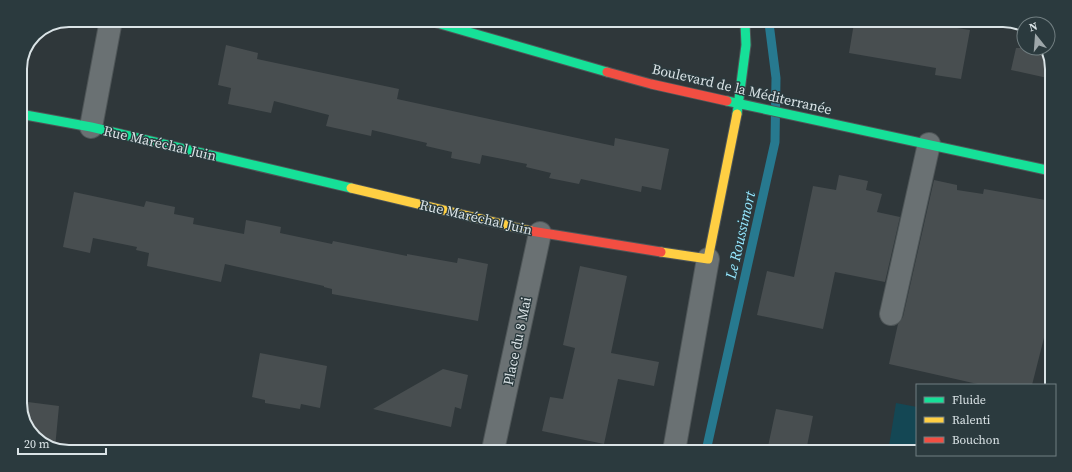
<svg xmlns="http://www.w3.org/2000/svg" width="1072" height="472" font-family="'Source Serif 4',serif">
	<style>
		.green { fill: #144754 }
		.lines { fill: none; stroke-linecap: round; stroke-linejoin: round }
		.stream { stroke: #27798f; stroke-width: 9 }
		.building { fill: #484e50 }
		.street-casing { stroke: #4f5658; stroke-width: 24 }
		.fast-casing { stroke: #4f5658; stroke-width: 11 }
		.slow-casing { stroke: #4f5658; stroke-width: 11 }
		.jam-casing { stroke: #4f5658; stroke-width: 11 }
		.street { stroke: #6a7173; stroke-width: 22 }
		.fast { stroke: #16e098; stroke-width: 9 }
		.slow { stroke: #ffcf43; stroke-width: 9 }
		.jam { stroke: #f24e42; stroke-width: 9 }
		.labels { text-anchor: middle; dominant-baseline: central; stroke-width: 3; stroke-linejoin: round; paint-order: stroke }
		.street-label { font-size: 14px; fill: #dae3e6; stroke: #2b3a3e }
		.water-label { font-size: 15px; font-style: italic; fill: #97e7ff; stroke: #2b3a3e }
		.rim { fill: none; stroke: #dae3e6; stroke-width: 2 }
	</style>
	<rect width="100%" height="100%" fill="#2f373a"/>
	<!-- green -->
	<path class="green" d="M896,403L917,407V452H888Z"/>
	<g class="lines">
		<!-- stream -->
		<path class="stream" d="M706,451L775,142L776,78L769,23"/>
	</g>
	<!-- building -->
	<path class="building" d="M854,23H944V26L970,30L961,79L935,75L936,68L849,53Z
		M226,45L258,53L257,59L399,89L397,99L614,146L615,138L669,149L661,190L642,186L641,192L581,179L579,184L549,178L551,173L526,167L527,164L482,155L480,164L451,158L452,152L426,146L427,143L372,130L371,136L326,126L329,115L274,101L271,113L228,104L231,88L218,85Z
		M1016,48H1045L1052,65V79L1011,70Z
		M839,175L868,181L866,190L882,194L877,212L900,217L885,282L835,272L823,329L757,315L767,271L794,277L813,186L836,190Z
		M934,180L957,185V190L983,194L984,189L1051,201L1049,318L1032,385H982L889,364L898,324L903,317Z
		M74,192L144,207L146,201L175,207L174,214L194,218L193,224L244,234L246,220L281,227L280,233L332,244L333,241L407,256V254L457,263L458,258L488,264L478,321L332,294V289L324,287V286L225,264L221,282L147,266L149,253L136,250L137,247L93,238L90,253L63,247Z
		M580,266L627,276L611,353L659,362L654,386L618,379L604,444L542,431L550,397L563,399L575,348L563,345Z
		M260,353L327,366L320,408L301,404L300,409L265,403V400L252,397Z
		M443,369L468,375L461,409L455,407L451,427L373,409Z
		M20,401L59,406L55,448H50L30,433L20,407Z
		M776,409L813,416L806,451H767Z"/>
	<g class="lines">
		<!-- street casing -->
		<g class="street-casing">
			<path id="street" d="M91,127L111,20
				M891,314L929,144
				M493,450L540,233
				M674,451L708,259"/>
		</g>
		<!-- fast casing -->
		<g class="fast-casing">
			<path id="fast" d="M430,21L607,72
				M727,101L1051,171
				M20,114L91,127L351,188
				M737,114L746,45L745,23"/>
		</g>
		<!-- slow casing -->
		<g class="slow-casing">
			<path id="slow" d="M351,188L531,231
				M661,252L708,259L737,114"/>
		</g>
		<!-- jam casing -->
		<g class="jam-casing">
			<path id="jam" d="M607,72L651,84L727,101
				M531,231L661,252"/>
		</g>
		<!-- street -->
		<use href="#street" class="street"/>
		<!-- fast -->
		<use href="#fast" class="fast"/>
		<!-- slow -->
		<use href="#slow" class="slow"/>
		<!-- jam -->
		<use href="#jam" class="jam"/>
	</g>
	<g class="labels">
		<!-- street labels -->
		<g class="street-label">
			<text transform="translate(742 89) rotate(13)">Boulevard de la Méditerranée</text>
			<text transform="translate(160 143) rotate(13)">Rue Maréchal Juin</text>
			<text transform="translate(476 217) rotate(13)">Rue Maréchal Juin</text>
			<text transform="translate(517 341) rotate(-78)">Place du 8 Mai</text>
		</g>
		<!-- water labels -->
		<g class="water-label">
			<text transform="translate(740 235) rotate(-77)">Le Roussimort</text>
		</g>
	</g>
	<!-- crop -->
	<path d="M0 0H1072V472H0ZM69 27H1003A42 42 0 0 1 1045 69V403A42 42 0 0 1 1003 445H69A42 42 0 0 1 27 403V69A42 42 0 0 1 69 27Z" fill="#2b3a3e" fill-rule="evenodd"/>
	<path class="rim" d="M69 27H1003A42 42 0 0 1 1045 69V403A42 42 0 0 1 1003 445H69A42 42 0 0 1 27 403V69A42 42 0 0 1 69 27Z"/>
	<!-- legend -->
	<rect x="916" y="384" width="140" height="72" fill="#2b3a3e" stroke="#717e81"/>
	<rect x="924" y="397" width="20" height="6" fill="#16e098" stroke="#717e81"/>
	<text x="952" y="404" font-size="12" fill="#dae3e6">Fluide</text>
	<rect x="924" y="417" width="20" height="6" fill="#ffcf43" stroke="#717e81"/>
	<text x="952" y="424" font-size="12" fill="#dae3e6">Ralenti</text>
	<rect x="924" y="437" width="20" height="6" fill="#f24e42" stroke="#717e81"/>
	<text x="952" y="444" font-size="12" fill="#dae3e6">Bouchon</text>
	<!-- north arrow -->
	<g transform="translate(1036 36) rotate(343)"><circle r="19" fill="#2b3a3e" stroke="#717e81"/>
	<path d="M0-3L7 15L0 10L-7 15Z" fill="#9ea7aa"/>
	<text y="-6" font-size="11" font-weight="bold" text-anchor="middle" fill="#dae3e6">N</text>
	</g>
	<!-- scale -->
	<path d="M18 448v6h88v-6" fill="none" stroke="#dae3e6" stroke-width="2"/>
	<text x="24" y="448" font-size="12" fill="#dae3e6" stroke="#2b3a3e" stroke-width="3" paint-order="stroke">20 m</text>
</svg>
